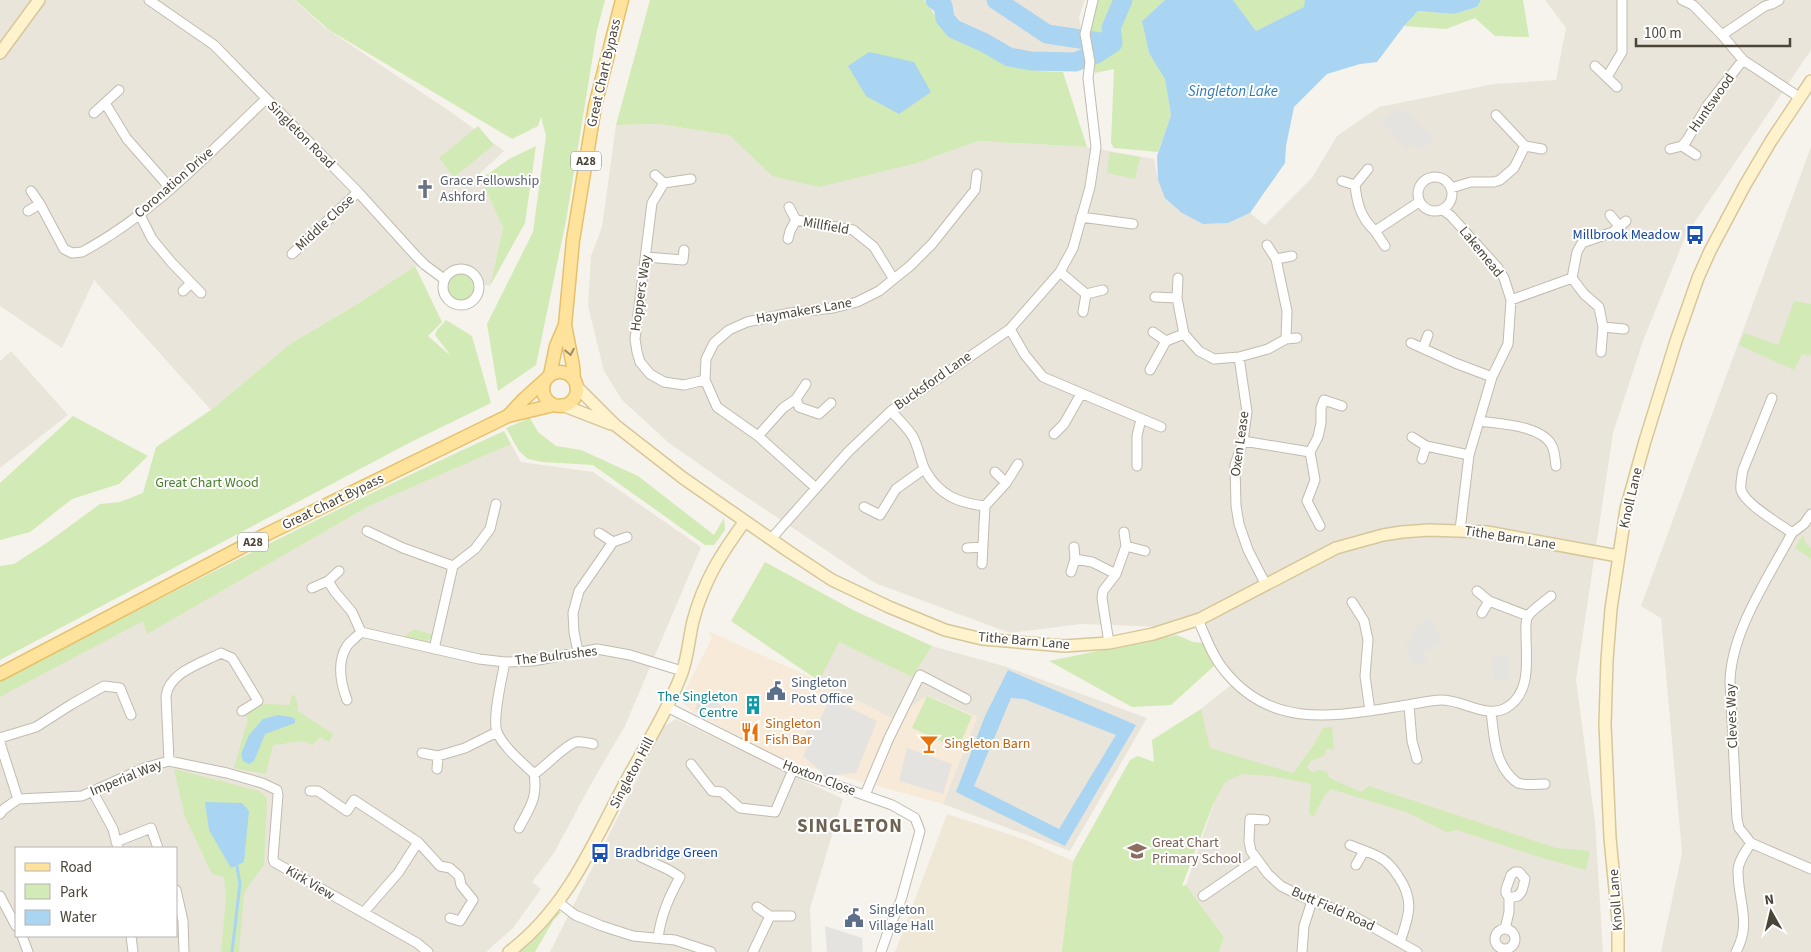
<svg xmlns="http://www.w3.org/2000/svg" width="1811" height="952" font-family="'Source Sans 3',sans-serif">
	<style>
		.residential { fill: #eae5da; fill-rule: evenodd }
		.commercial { fill: #f7ead8 }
		.education { fill: #efe8d6 }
		.green { fill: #d2eab5 }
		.parking { fill: #e5e3e0 }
		.water { fill: #a9d4f2; fill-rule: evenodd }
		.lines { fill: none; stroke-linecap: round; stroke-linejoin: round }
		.stream { stroke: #a9d4f2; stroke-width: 3 }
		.river { stroke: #a9d4f2; stroke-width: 19 }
		.street-casing { stroke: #c2bbae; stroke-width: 11 }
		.secondary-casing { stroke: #d6c79b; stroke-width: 14 }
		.primary-casing { stroke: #e6c16a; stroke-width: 15 }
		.street { stroke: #fff; stroke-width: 9 }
		.secondary { stroke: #fff3cd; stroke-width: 11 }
		.primary { stroke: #ffe39c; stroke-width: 12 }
		.oneway { stroke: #9c8c66 }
		.labels { text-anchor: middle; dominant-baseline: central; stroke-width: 4; stroke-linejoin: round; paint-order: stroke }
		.shield { fill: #fff; stroke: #817c74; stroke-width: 1 }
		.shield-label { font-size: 12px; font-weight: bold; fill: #4b4439 }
		.street-label { font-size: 14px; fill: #4b4439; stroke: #fff }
		.worship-label { font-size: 14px; fill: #5b616d; stroke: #fff; text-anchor: start }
		.transit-label { font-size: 14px; fill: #164399; stroke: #fff; text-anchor: end }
		.park-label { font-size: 14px; fill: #4a7f2a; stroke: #fff }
		.service-label { font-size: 14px; fill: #4e5e75; stroke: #fff; text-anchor: start }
		.culture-label { font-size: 14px; fill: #0d838f; stroke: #fff; text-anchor: end }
		.food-label { font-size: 14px; fill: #c56008; stroke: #fff; text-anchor: start }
		.education-label { font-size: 14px; fill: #785e54; stroke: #fff; text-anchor: start }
		.water-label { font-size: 15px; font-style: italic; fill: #2e7ab2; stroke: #fff }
		.district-label { font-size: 19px; font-weight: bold; letter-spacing: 1px; fill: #6e6250; stroke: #fff }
	</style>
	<rect width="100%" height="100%" fill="#f6f3ec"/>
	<!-- residential -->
	<path class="residential" d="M0,0H294L324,27L451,112L504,151L479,174L503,228L490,286L415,266L359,303L290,344L211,410L94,280L62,348L0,306Z
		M942,0H1085L1079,17L1084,56H1023L969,30Z
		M1545,0H1811V50L1686,235L1643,341L1613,433L1576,680L1595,822L1603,952H1219L1224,937L1186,885L1214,803L1197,778L1201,709L1231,685L1196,628L1081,624L1010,633L875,583L739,492L669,443L622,400L604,371L588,306L591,256L602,227L616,125L658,124L729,135L772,176L917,163L978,141L1087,147L1154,159L1158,180L1182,213L1203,224L1228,223L1250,213L1265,225L1312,178L1337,136L1379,107L1494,84L1556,80L1566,28Z
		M1811,147V952H1661L1682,853L1661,618L1641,606Z
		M11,351L68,415L0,468V361Z
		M511,444L521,462L593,472L701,547L625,726L591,784L554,853L532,882L541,889L513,928L486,952H0V697L144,620L148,633L369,506ZM16,848H176V936H16Z
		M839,641L912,677L932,646L1007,667L1147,718L1070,851L943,804L977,717L928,696L893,719L819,681Z
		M676,719L843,799L810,908L812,952H550L663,727Z"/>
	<!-- commercial -->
	<path class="commercial" d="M708,631L819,681L893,719L927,696L977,717L943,804L783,760L693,712L680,700L712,638Z"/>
	<!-- education -->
	<path class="education" d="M1138,756L1137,952H895L947,814L1026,840L1073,861L1131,760Z"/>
	<!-- green -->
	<path class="green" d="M295,0H605L597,30L566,221L536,365L498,391L487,324L533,232L546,136L541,117L538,126L512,139L329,30Z
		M650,0H924L939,21L953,37L967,41L1007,65L1040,71L1063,72L1087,147L978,141L917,163L819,187L772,176L729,135L658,124L616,125Z
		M1098,0H1165L1142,21L1149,53L1165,78L1171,115L1158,152L1114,148L1111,143L1114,69L1095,73L1090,21Z
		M1233,0H1305V7L1256,31Z
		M1481,0H1523L1529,37L1495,36L1475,18L1446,29L1404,26L1418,11L1454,14L1477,7Z
		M478,126L494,145L454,177L439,158Z
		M536,146L525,223L490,286L503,228L481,179L509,159Z
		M1110,152L1140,157L1135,179L1107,173Z
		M415,266L442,322L428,336L451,356L435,335L437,330L446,320L472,336L491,403L409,443L0,660V566L14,564L48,542L100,504L120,502L143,493L156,447L211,410L290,344L359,303Z
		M448 287a14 14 0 1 1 28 0a14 14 0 1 1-28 0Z
		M1794,301L1811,304V353L1810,356L1802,354L1794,370L1739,345L1744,333L1778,345Z
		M73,416L148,456L119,484L72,499L30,532L0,540V483Z
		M530,418L538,432L556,446L581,450L638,476L714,535L724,518L725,530L714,545H705L593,465L542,462L528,459L519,451L506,428Z
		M504,431L511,444L369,506L147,634L143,621L0,697V681C167,595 333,509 504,431Z
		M1803,535L1806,544L1811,548V559L1795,548Z
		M765,562L855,611L932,646L912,677L839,642L819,681L731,621Z
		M414,629L434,635L433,637L425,642L404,637Z
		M1177,635L1193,642L1204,643L1215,665L1171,705L1132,707L1049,661Z
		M295,695L298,705V711L333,734L329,742L320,737L313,745L304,741L273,745L266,774L234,768L248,719L245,714L264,704L290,705L291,696Z
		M927,696L972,716L958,749L912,728Z
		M1201,709L1210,748L1293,773L1313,746L1323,728L1332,727L1334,750L1326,749L1325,755L1311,761L1307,768L1312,772L1320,770L1327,772L1330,778L1361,792L1369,786L1556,848L1590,851L1586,870L1539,857L1457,830L1447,832L1409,813L1331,789L1324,796L1314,817L1309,814L1311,784L1272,776L1242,774L1225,782L1214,802L1182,886L1186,885L1224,937L1219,952H1062L1073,862L1130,760L1138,756L1154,762L1152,740Z
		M174,769L259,791L267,798L264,865L249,885L244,894L239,952H221L226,898L224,877L212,874L185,817Z
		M556,912H561L553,921L535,952H512Z"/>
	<!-- parking -->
	<path class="parking" d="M1397,110L1408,112L1434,139L1420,150L1413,144L1407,149L1381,121Z
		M1430,617L1443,641L1423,653L1427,660L1415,668L1406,653L1408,651L1405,645L1414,639L1410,633L1416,629L1415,626Z
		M1506,655L1510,679L1494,680L1491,656Z
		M701,695L724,707L717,721L695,709Z
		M830,698L877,721L856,773L826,776L803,756L808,746L804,739L809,724L817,726Z
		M907,748L952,764L943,794L899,781Z
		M825,926L862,938L863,952H827Z"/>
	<!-- water -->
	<path class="water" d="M1165,0H1233L1256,31L1304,7L1305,0H1481L1477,7L1454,14L1418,11L1404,26L1377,62L1360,64L1327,74L1294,107L1286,146L1285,163L1250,213L1228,223L1203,224L1182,213L1165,198L1158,180L1157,156L1171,115L1165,79L1149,53L1142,21Z
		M869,52L914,62L931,92L899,114L866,96L848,66Z
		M1008,670L1136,725L1065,846L956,792L985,716ZM1011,698L1024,699L1116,735L1059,829L974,786Z
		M278,715L291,717L295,719V723L265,734L254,761L249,764L243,761L241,754L249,735L263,719Z
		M205,802L242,803L249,811L244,862L231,868L209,830Z"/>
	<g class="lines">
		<!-- stream -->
		<path class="stream" d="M232,952L240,884L236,861"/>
		<!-- river -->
		<path class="river" d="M935,0L943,6L945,18L954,29L985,43L1009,57L1031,61L1075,62L1096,54L1113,43L1111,28L1123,0
			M996,0L1047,34L1106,43"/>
		<!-- street casing -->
		<g class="street-casing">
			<path id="street" d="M149,0L214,45L358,192L416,256L425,265L444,279
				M1682,0L1693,5L1722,35L1743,60L1799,97
				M1722,35L1765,6L1772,4L1779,0
				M1595,66L1617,87
				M1607,77L1622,52V0
				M105,103L127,139L171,189
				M94,113L119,90
				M1525,146L1542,149
				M1682,146L1696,155
				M1670,149L1682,146L1687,140L1707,106L1743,60
				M1368,169L1355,185C1357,204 1361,218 1375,231L1419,202
				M655,175L664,183
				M1418 194a17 17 0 1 1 34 0a17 17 0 1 1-34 0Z
				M691,179L664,183L652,203L635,339L637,352L640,362L650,374L664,382L684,385L705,380
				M1342,181L1355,185
				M1451,188L1471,182H1494L1500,180L1514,168L1525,146L1496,115
				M31,191L40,204L64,249L72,253L82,252C153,214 208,154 266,99
				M1443,210L1451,216L1498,268L1504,278L1511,300L1508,344L1492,377L1469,455L1460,530
				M28,211L40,204
				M140,215L152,239L172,263L201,293
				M1610,215L1620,227
				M1081,217L1133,224
				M796,220L853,230L874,247L893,278
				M1375,231L1385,246
				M788,239L790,231L796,220L789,207
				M292,254L358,192
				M646,257L683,260L684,250
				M1276,259L1292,256
				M443 287a18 18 0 1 1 36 0a18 18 0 1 1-36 0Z
				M1060,272L1086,294
				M1178,278L1177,298L1184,334L1199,351L1214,359L1239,357L1268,349L1286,339L1287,311L1276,259L1267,245
				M1572,278L1584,294L1599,307L1603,327L1601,352
				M183,291L191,283
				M1155,297L1177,298
				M1511,300L1572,278L1577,252L1582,243L1613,232L1626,221
				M1083,312L1086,294L1103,290
				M1603,327L1624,329
				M1010,329L1025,355L1043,377L1161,427
				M1153,332L1166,341
				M1286,339L1297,338
				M1411,343L1455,363L1492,377
				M1423,348L1428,335
				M1239,357L1247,412L1243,441L1235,465L1236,506L1239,524L1248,550L1266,585
				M1150,370L1166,341L1184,334
				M1772,398L1743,470C1742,477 1740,483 1741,490C1745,504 1780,524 1792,533
				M796,399L799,407L819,414L831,403
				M891,411C898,419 908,428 913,437C919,448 920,460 925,470C939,495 958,503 985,506
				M1479,421C1499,424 1542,425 1552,446C1555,452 1555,459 1556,466
				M1054,434L1064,424L1081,394
				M758,436L783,408L796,399L806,384
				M1412,437L1426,446L1469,455
				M1243,441L1310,452
				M1422,459L1426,446
				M1137,466V436L1141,419
				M995,472L1006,483
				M816,488L758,436L717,407L705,380L706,359L714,343L729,330L747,322L790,313L833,308L857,302L879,291L910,266L932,244L975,190L977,174
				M864,507L880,515L896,489L924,469
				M1811,514L1804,524L1792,533C1769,577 1731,631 1730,682L1737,819L1739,828L1751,843L1811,869
				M1320,526L1307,501L1315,480L1310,452L1318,437L1321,423V408L1324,400L1342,406
				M367,531L403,548L453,566
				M599,533L613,542
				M771,539L848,452L891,411L1010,329L1060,272L1073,248L1090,187L1096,147L1088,78L1090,62L1085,34L1093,0
				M1126,546L1145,551
				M967,548L983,547
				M1075,559L1092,562L1116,574
				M982,564L985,506L1006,483L1018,464
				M339,571L328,581L335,592L352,612L361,632L479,659L505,662L533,661L597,649L630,655L682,671
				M1071,572L1075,559L1074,547
				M312,588L328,581
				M1477,591L1489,601L1528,616
				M1352,602L1364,621L1368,640L1365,676L1370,711
				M1482,613L1489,601
				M1198,620C1206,637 1212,656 1224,670C1270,728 1330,717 1395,707C1410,705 1425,701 1440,700C1462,699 1486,719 1506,708C1532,693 1526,659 1526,635C1526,629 1525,621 1528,616C1533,609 1544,602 1551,596
				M1109,643L1102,598L1103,591L1116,574L1126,546L1124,532
				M434,649L453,566L475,549L490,529L496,504
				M578,652L574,632L573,613L579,591L613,542L627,537
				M505,662C502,677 492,719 497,732C504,748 522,762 534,774
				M347,700C341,684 336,663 347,646C350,641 357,637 361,632
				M1409,706L1412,741L1417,759
				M667,707L793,770L892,805L915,818L920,831L901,900L890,926L881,952
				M1491,712C1494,734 1494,758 1509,775C1512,778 1514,781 1518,783C1527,786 1536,784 1545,784
				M0,738L36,727L72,704L104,686L120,688L131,715
				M0,743L18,799
				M422,753L438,756L465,748L497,732
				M169,761L166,696C169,672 202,663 221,653L232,658L258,701L242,711
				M691,764L712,791L722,792L740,808L775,812L793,770
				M437,769L438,756
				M310,791H318L347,811L354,800L418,842L440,866L450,868L459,876L461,885L473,900L460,921L450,918
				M93,792L113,829L118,848
				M865,795L889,738L920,675L966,699
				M0,814L4,809L18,799L82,796L144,768L169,761L227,773L262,783L277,790L278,795L273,858L274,862L417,943L428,952
				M1265,820L1250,819L1249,841L1251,851L1268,874L1281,886L1303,897L1355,917L1417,952
				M519,828C530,807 538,798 534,774C545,767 565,745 576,742C581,741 588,743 593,744
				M116,842L151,828L158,848
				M1350,845C1359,849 1370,852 1379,857C1387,861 1393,868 1398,876C1415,900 1409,916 1400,942
				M641,857L669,870L680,877C669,897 661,915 658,938
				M1356,865L1364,851
				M176,890L183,921L184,952
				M0,896L16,926
				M1203,896L1257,859
				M558,902L575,915L602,926L633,936L675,940L711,952
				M757,907L770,916H791
				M364,912L398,873L418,842
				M1505,929L1509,912V898L1506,893V889L1511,875L1515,872H1519L1525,879L1522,891L1518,896L1509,898
				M1495 939a10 10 0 1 1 20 0a10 10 0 1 1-20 0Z
				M22,936L28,952
				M131,936L133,952
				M753,952L770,916
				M1302,952L1304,926L1312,901
				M1736,952C1752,922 1738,902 1738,871C1738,861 1746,851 1751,843"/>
		</g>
		<!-- secondary casing -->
		<g class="secondary-casing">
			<path id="secondary" d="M0,53L39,0
				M576,386L615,425L683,478L788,551L832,580L889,607L945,630L982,639L1064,646L1109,643L1153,634L1200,619L1336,548L1383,535L1402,532L1429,530L1487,532L1618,556
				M562,405L611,424
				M509,952C566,909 592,846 624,785C644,748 667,712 682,673C688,656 689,638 693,621C704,580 721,554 745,521
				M1618,952V921L1610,838L1605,724L1607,660L1611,609L1626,509L1645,441L1676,341L1698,278L1710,251L1745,185L1771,141L1811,81"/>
		</g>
		<!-- primary casing -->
		<g class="primary-casing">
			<path id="primary" d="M565,325L573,366L574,380
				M543 389a17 17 0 1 1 34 0a17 17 0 1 1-34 0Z
				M550,375L556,346L565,325L573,240L595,106L622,0
				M508,416L524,399L545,380
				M0,674L267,534L508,416L554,405"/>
		</g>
		<!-- street -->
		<use href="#street" class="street"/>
		<!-- secondary -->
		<use href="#secondary" class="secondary"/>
		<!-- primary -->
		<use href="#primary" class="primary"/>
	</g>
	<!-- one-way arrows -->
	<defs><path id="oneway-chevron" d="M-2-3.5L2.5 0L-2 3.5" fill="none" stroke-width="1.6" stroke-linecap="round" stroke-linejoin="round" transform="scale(1.25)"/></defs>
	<use class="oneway" href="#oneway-chevron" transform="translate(570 352) rotate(79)"/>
	<!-- icons -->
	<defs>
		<g id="church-bare" transform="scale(1.5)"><path d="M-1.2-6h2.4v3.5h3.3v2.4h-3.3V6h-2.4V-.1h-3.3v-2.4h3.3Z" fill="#6b7280" stroke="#fff" stroke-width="2.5" paint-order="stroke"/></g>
		<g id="bus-bare" transform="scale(1.5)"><path d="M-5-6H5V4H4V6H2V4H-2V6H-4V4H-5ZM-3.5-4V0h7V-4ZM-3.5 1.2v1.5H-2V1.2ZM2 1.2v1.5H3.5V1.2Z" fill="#1a4fb4" stroke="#fff" stroke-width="2.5" paint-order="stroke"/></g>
		<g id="civic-bare" transform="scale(1.5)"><path d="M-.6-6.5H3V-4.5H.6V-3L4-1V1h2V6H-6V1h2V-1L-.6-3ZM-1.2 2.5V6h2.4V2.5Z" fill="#5c6f8a" stroke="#fff" stroke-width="2.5" paint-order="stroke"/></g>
		<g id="building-bare" transform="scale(1.5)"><path d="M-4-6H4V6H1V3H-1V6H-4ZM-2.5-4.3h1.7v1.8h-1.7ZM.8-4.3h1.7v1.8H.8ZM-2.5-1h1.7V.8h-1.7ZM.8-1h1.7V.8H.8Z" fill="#0f9aa8" stroke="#fff" stroke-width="2.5" paint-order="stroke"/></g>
		<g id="restaurant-bare" transform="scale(1.5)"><path d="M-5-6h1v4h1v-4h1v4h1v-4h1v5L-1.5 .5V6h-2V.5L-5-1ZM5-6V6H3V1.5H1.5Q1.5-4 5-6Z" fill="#e8710a" stroke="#fff" stroke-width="2.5" paint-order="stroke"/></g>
		<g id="bar-bare" transform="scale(1.5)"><path d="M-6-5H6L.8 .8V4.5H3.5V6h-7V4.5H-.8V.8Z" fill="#e8710a" stroke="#fff" stroke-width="2.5" paint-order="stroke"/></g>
		<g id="school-bare" transform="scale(1.5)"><path d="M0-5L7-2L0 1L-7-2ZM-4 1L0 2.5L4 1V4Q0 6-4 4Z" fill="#8d6e63" stroke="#fff" stroke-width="2.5" paint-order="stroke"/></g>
	</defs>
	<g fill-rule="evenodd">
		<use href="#church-bare" x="425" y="189"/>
		<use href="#bus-bare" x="1695" y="235"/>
		<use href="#civic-bare" x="776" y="691"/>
		<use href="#building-bare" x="753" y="705"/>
		<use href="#restaurant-bare" x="750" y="732"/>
		<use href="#bar-bare" x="929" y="744"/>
		<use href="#school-bare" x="1137" y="851"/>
		<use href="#bus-bare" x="600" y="853"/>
		<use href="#civic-bare" x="854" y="918"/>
	</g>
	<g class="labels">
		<!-- shield labels -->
		<g class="shield">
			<rect x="571" y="151.5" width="30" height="19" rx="4"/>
			<rect x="238" y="532.5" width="30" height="19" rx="4"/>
		</g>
		<g class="shield-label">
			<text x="586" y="161">A28</text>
			<text x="253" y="542">A28</text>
		</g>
		<!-- street labels -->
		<g class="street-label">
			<text transform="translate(604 73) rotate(-77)">Great Chart Bypass</text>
			<text transform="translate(1712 103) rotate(-55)">Huntswood</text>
			<text transform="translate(301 135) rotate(45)">Singleton Road</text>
			<text transform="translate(174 183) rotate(-41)">Coronation Drive</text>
			<text transform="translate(325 223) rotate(-43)">Middle Close</text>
			<text transform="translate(826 226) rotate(10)">Millfield</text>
			<text transform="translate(1481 252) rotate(51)">Lakemead</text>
			<text transform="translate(641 293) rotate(-82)">Hoppers Way</text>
			<text transform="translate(804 311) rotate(-10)">Haymakers Lane</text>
			<text transform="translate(933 381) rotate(-35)">Bucksford Lane</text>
			<text transform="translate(1240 444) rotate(-82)">Oxen Lease</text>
			<text transform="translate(1631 498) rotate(-77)">Knoll Lane</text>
			<text transform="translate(333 502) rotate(-26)">Great Chart Bypass</text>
			<text transform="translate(1510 538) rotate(9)">Tithe Barn Lane</text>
			<text transform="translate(1024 641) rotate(5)">Tithe Barn Lane</text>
			<text transform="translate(556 656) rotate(-7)">The Bulrushes</text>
			<text transform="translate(1732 716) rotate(-92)">Cleves Way</text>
			<text transform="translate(632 773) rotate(-62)">Singleton Hill</text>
			<text transform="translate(126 778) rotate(-22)">Imperial Way</text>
			<text transform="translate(819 778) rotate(21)">Hoxton Close</text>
			<text transform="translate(310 883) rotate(30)">Kirk View</text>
			<text transform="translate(1616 900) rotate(-94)">Knoll Lane</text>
			<text transform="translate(1333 909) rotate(24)">Butt Field Road</text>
		</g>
		<!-- worship labels -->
		<g class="worship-label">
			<text x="440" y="181">Grace Fellowship<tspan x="440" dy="16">Ashford</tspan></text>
		</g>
		<!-- transit labels -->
		<g class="transit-label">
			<text x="1680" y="235">Millbrook Meadow</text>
			<text x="615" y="853" text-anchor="start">Bradbridge Green</text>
		</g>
		<!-- park labels -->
		<g class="park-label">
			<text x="207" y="483">Great Chart Wood</text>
		</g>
		<!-- service labels -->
		<g class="service-label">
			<text x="791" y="683">Singleton<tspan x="791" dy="16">Post Office</tspan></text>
			<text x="869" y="910">Singleton<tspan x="869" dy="16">Village Hall</tspan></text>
		</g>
		<!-- culture labels -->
		<g class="culture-label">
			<text x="738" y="697">The Singleton<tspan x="738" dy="16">Centre</tspan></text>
		</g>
		<!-- food labels -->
		<g class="food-label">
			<text x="765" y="724">Singleton<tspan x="765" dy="16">Fish Bar</tspan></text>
			<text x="944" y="744">Singleton Barn</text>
		</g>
		<!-- education labels -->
		<g class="education-label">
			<text x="1152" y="843">Great Chart<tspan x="1152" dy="16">Primary School</tspan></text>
		</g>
		<!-- water labels -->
		<g class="water-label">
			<text x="1233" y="91">Singleton Lake</text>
		</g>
		<!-- district labels -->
		<g class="district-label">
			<text x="850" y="826">SINGLETON</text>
		</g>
	</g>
	<!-- legend -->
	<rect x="15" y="847" width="162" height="90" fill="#ffffff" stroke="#b7b4b0"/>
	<rect x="25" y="863" width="25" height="8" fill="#ffe39c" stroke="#b7b4b0"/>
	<text x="60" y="872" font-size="15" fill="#4b4439">Road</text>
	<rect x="25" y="884" width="25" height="15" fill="#d2eab5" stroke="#b7b4b0"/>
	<text x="60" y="897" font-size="15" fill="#4b4439">Park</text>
	<rect x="25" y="910" width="25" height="15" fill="#a9d4f2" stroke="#b7b4b0"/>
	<text x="60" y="922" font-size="15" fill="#4b4439">Water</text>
	<!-- north arrow -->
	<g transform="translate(1771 912) rotate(352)" stroke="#ffffff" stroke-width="4" paint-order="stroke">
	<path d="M0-4L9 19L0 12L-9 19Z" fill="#4b4439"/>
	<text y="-8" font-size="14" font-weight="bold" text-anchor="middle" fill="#4b4439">N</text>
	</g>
	<!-- scale -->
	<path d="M1636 38v8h154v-8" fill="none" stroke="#4b4439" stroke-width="2.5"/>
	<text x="1644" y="38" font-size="15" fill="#4b4439" stroke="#ffffff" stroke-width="4" paint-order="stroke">100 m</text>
</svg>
